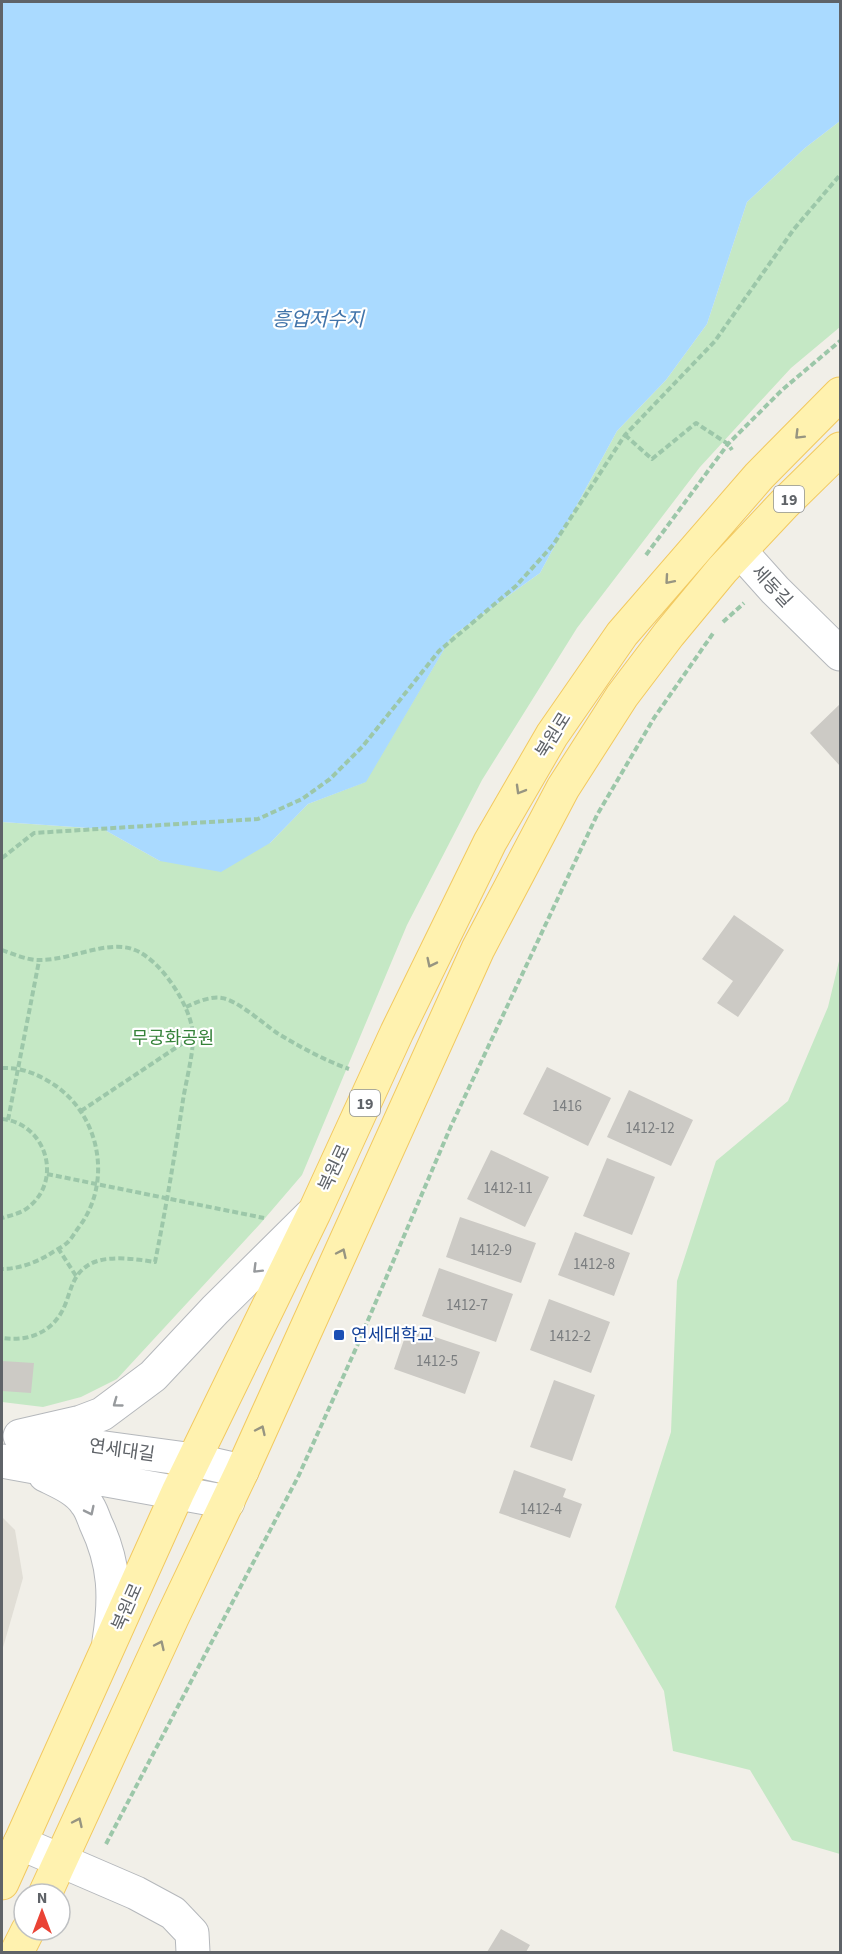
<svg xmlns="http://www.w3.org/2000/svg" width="842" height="1954" font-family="'Source Sans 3','Noto Sans KR',sans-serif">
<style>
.education{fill:#e1ded6}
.green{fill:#c5e8c5}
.water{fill:#aadaff}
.building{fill:#cccac5}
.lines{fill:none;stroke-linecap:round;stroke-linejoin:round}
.minor-casing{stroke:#b5b8bc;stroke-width:35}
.major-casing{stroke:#f2c960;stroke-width:35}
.path{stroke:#9cc7a9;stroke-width:4;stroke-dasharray:6 3;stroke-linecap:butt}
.minor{stroke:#fff;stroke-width:33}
.major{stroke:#fff2af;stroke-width:33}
.path-bridge{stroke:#9cc7a9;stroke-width:4;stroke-dasharray:6 3;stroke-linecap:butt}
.oneway{stroke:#979581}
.oneway2{stroke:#979a9d}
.transit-dot{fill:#1a4fb4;stroke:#fff;stroke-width:2}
.labels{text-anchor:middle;stroke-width:4.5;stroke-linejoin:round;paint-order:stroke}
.number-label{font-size:15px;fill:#7a7d7f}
.shield{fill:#fff;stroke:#8f9295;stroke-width:1.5}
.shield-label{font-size:16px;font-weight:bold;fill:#5f6368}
.street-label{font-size:18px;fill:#5f6368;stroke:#fff}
.park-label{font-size:18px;fill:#348238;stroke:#fff}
.transit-label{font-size:18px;fill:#164399;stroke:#fff;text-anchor:start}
.water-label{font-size:20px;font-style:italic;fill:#4174aa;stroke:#fff}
</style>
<rect width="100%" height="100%" fill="#f1efe8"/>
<!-- education -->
<path class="education" d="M2,1517L15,1530L23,1578L2,1651Z"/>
<!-- green -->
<path class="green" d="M840,121V327L791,368L700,467L577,628L482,780L407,925L302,1175L260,1224L117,1379L81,1397L43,1407L2,1402V822L103,829L160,861L270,843L308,804L365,782L452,636L540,573L617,431L666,380L707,324L747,202L805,148Z
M840,957V1854L792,1840L750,1770L673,1751L664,1691L615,1607L671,1432L677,1281L716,1161L788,1101L828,1007Z"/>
<!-- water -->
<path class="water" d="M2,2H840V121L805,148L747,202L707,324L666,380L617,431L540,573L452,636L366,782L308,804L270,843L221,872L160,861L103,829L2,822Z"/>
<!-- building -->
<path class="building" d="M840,704V766L810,733Z
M734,915L784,950L738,1017L717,1003L733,981L702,959Z
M547,1067L611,1098L588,1146L523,1114Z
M629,1090L693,1120L671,1166L607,1137Z
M491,1150L549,1177L525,1227L467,1199Z
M607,1158L655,1177L632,1235L583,1216Z
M460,1217L536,1243L521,1283L446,1257Z
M575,1232L630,1253L614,1296L558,1275Z
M439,1268L513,1294L496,1342L422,1316Z
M549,1299L610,1322L591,1373L530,1350Z
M408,1328L480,1352L465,1394L394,1369Z
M2,1361L34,1363L31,1393L2,1391Z
M554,1380L595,1395L572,1461L530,1447Z
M514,1470L566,1489L563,1497L582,1504L570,1538L499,1513Z
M501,1929L530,1945L526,1952H487Z"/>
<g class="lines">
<!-- minor casing -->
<g class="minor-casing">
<path id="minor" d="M741,552L775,590L840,654
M20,1436L81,1422L102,1414L153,1376L215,1310L310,1216
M39,1439L194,1460L242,1471
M2,1461L228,1502
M45,1475C59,1482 77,1489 86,1503C91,1509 93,1517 96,1524C115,1564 116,1598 109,1641
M20,1843L136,1893L173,1913L192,1933L193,1952"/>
</g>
<!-- major casing -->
<g class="major-casing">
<path id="major" d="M2,1883L178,1492L314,1213L397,1032L490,842L552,735L622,634L759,476L840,394
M45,1894L172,1618L242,1471L478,949L563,788L622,696L669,634L722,570L784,504L840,449
M17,1952L28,1930"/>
</g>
<!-- path -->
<path class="path" d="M646,555L728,444L782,390L840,341
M723,622L744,603
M2,858L34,833L258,819L302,799L330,779L363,746L439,651L516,586L553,545L625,435L715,341L794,229L840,175
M2,950C13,954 29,961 41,960C71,960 108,939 135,950C161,960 193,1008 193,1037C193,1056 186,1081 183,1100C175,1154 166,1208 155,1262C136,1259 103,1254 87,1266C73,1275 71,1290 65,1305C54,1332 29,1342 2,1338
M186,1007C197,1002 210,996 222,998C237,1000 264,1024 277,1033C300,1047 324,1060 349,1069
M2,1068C22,1067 40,1075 56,1086C101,1118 112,1183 79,1227C75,1232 72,1238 68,1242C64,1246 58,1249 53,1252C38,1262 19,1269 2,1269
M81,1111L192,1037
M2,1119C44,1123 63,1176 31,1205C23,1213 12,1215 2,1218
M8,1120L39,961
M47,1174L264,1218
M58,1248L76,1276
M106,1844L299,1475L357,1346L451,1126L597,815L654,718L714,632"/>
<!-- minor -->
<use href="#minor" class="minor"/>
<!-- major -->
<use href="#major" class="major"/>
<!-- path-bridge -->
<path class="path-bridge" d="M625,435L652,459L696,423L728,444L732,450"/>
</g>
<!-- one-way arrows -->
<defs><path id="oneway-chevron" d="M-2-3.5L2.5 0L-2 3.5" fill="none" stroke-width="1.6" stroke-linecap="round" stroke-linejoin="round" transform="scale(1.5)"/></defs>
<g class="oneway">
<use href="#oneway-chevron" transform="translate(799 435) rotate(135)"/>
<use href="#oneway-chevron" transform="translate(669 580) rotate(131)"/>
<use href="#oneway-chevron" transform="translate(520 790) rotate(120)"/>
<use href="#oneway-chevron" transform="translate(431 963) rotate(116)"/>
<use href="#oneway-chevron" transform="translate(342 1253) rotate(-65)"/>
<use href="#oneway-chevron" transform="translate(261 1430) rotate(-65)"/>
<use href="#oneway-chevron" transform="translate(160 1645) rotate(-65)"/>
<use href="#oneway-chevron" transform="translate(78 1822) rotate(-65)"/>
</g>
<g class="oneway2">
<use href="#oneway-chevron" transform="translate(257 1269) rotate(135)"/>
<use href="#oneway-chevron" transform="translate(117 1403) rotate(144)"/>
<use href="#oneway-chevron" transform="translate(90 1511) rotate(64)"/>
</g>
<!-- markers -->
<rect class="transit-dot" x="333" y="1329" width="12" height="12" rx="3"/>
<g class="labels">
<!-- number labels -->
<g class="number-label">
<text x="567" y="1111">1416</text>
<text x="650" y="1133">1412-12</text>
<text x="508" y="1193">1412-11</text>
<text x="491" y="1255">1412-9</text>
<text x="594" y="1269">1412-8</text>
<text x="467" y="1310">1412-7</text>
<text x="570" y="1341">1412-2</text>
<text x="437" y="1366">1412-5</text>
<text x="541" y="1514">1412-4</text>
</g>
<!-- shield labels -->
<g class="shield">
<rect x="774" y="486" width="30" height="26" rx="4.5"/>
<rect x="350" y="1090" width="30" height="26" rx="4.5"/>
</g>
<g class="shield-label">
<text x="789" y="505">19</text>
<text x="365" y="1109">19</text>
</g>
<!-- street labels -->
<g class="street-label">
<text transform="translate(772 586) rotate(47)" y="6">세동길</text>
<text transform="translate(553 735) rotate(-58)" y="6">북원로</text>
<text transform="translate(334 1168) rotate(-65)" y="6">북원로</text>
<text transform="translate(122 1450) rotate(8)" y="6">연세대길</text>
<text transform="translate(127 1607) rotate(-66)" y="6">북원로</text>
</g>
<!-- park labels -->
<g class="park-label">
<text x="173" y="1044">무궁화공원</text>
</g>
<!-- transit labels -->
<g class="transit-label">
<text x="351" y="1341">연세대학교</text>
</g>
<!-- water labels -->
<g class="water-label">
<text x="318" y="326">흥업저수지</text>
</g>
</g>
<!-- border -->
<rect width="842" height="1954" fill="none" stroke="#5f6368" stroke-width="6"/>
<!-- north arrow -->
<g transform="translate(42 1912)"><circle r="28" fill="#ffffff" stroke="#bfc1c3" stroke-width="1.5"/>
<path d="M0-4.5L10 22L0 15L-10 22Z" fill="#ea4335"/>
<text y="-9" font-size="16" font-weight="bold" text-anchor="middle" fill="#5f6368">N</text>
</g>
</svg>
